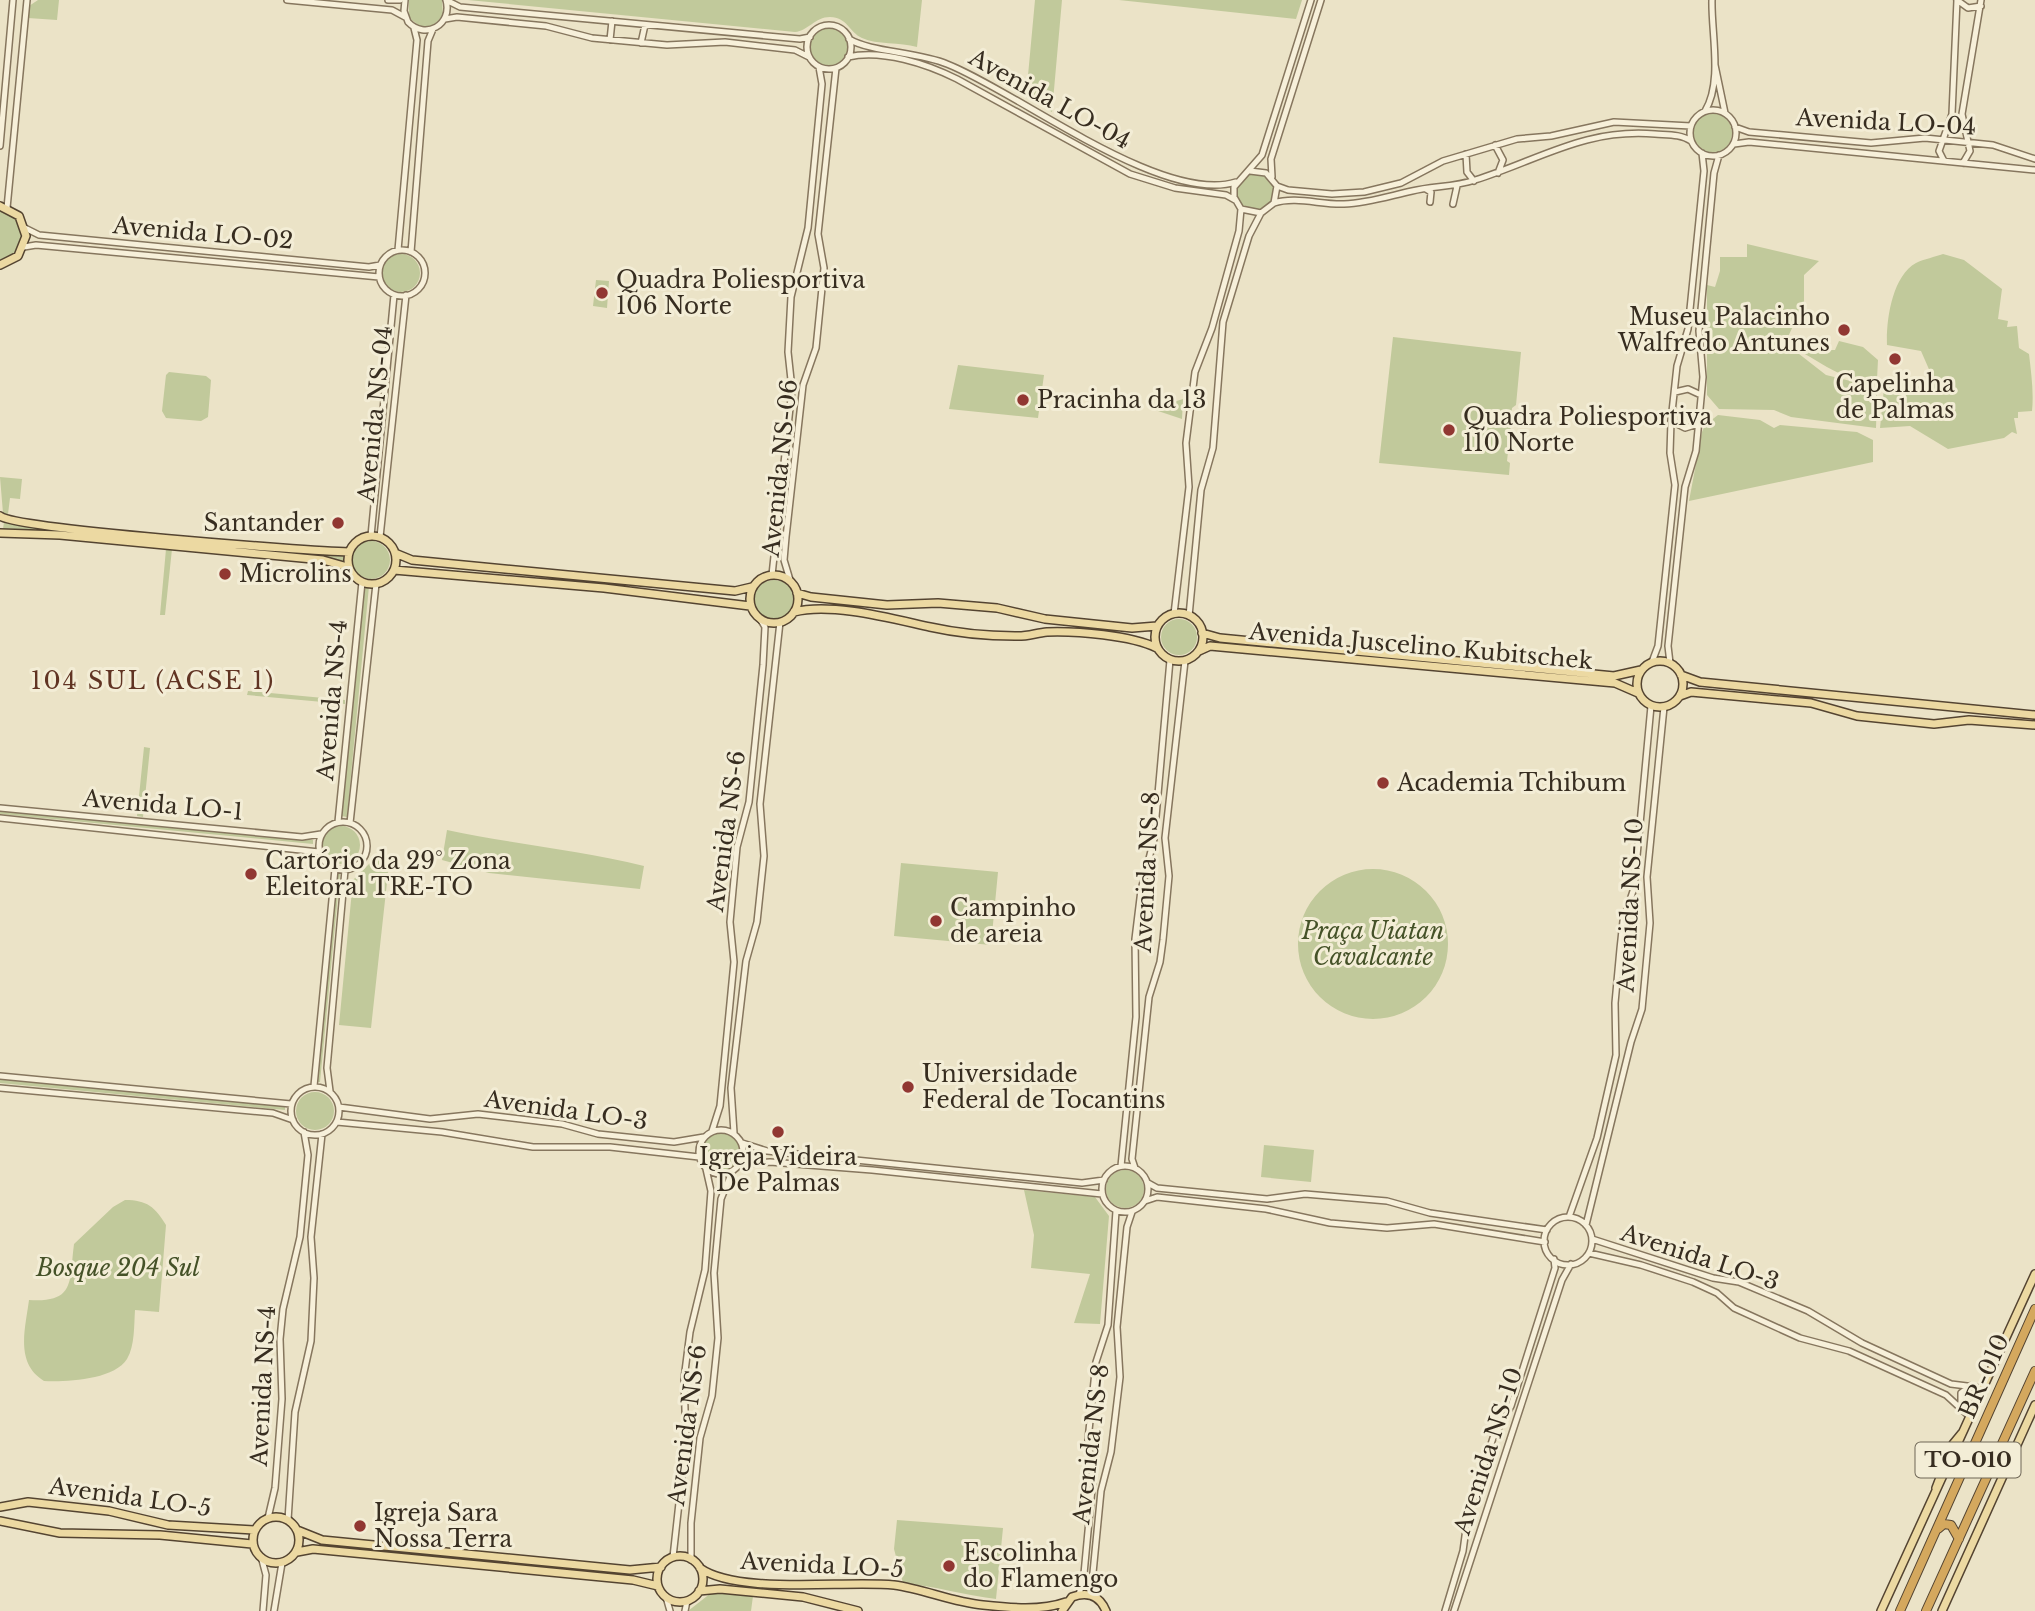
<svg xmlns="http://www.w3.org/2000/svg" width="2035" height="1611" font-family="'Libre Baskerville',serif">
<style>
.green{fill:#c1c99b}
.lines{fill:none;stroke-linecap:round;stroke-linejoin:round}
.minor-casing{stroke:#86765e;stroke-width:8}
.major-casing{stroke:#544431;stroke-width:10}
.highway-casing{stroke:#544431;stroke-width:10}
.minor{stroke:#f7f0da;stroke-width:5}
.major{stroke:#ecd9a2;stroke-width:7}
.highway{stroke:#d4a85e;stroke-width:8}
.poi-dot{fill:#913732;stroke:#f3edd6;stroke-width:2.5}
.labels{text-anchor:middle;stroke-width:6;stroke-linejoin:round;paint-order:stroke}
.shield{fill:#f3edd6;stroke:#6f6757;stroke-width:2}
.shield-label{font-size:21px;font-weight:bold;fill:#372d20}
.street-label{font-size:23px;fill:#372d20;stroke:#f3edd6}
.poi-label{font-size:23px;fill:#372d20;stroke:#f3edd6;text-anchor:start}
.park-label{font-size:23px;font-style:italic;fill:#455228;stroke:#f3edd6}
.neighbourhood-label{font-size:24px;letter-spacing:2px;fill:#613423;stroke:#f3edd6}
</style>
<rect width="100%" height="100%" fill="#ebe3c7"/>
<!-- green -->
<path class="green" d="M38,0H59L57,20L28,18L29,6Z
M409,0H442L443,16L431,27L420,26L409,18Z
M468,0H922L917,47C900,42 877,45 862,38C849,32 847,17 830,17C815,17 808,31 795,32Z
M1035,0H1062L1052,112L1026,97Z
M1119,0H1302L1296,19Z
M810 47a19 19 0 1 1 38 0a19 19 0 1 1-38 0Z
M1692 133a20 20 0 1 1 40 0a20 20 0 1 1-40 0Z
M1237 192a19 19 0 1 1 38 0a19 19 0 1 1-38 0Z
M0,210L16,219L23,237L16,254L0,262Z
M1747,244L1819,261L1804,275V303L1785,343L1826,375L1867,385L1877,393L1876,428L1791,417L1774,410L1719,409L1707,395V285L1715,287L1720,271V257H1747Z
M1943,254L1964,260L2002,289L1998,319L2008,321L2007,327L2017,326L2019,348L2029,354C2031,372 2034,392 2032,411L2018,412V418H2014L2017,434L2012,432L2004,438L1948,449L1910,426L1880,428L1885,378L1932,389L1935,383L1921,351L1887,345C1886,321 1892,276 1916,263C1924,259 1935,257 1943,254Z
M382 273a19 19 0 1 1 38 0a19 19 0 1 1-38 0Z
M596,280L609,281L607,308L593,306Z
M1393,337L1521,352L1516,405L1512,408L1510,428L1513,431V441L1509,443L1507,461L1510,463L1509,475L1379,463Z
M1839,341L1863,347L1878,360L1877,379C1847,384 1822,363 1798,350H1835Z
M958,365L1044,375L1038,418L949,409Z
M169,372L206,376L211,380L208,417L201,421L166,418L162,411L166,375Z
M1183,399L1182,419L1155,410V408Z
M1718,415L1760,420L1774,428L1780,425L1857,432L1873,440V462L1689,501L1702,432L1705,425Z
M0,477L22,479L20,499L10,498L8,514L3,513Z
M4,522L344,555V563L3,529Z
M352 560a19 19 0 1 1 38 0a19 19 0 1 1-38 0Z
M166,549H172L165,615H160Z
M754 600a20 20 0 1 1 40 0a20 20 0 1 1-40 0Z
M363,585L369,586L347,817L341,816Z
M1161 637a18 18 0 1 1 36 0a18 18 0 1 1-36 0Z
M248,691L345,700V704L247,695Z
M144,747L150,748L143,817L137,816Z
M0,810L313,840V844L0,814Z
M322 845a19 19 0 1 1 38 0a19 19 0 1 1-38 0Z
M447,830C513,844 579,850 644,866L640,889L489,873L442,860Z
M374,859L386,863L388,873L371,1028L339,1025L353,880Z
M901,863L998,872L991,945L894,936Z
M1298 944a75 75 0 1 1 150 0a75 75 0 1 1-150 0Z
M337,873L340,874L320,1082H317Z
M0,1079L285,1106V1110L0,1083Z
M296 1111a19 19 0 1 1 38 0a19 19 0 1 1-38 0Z
M702 1152a19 19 0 1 1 38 0a19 19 0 1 1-38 0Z
M1264,1145L1314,1150L1311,1182L1261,1177Z
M1106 1189a19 19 0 1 1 38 0a19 19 0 1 1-38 0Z
M1024,1190L1095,1197L1109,1216L1100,1324L1074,1323L1090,1274L1031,1268L1034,1235Z
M125,1200C147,1200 155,1207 166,1225L159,1312L135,1310C134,1324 135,1346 127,1359C114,1380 66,1382 44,1381C15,1363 25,1330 29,1300C76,1303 69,1281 74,1244L113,1207Z
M897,1520L1003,1528L996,1599C964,1595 934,1586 903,1583L894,1549Z
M711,1593L753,1596L751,1611H688Z"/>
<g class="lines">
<!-- minor casing -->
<g class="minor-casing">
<path id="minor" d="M287,0L392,10L405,17
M388,0H400
M405,0L404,11L408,22C425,40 453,25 446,0
M446,0L460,7L800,39L810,37
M1957,0L1968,8L1981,6
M445,19L457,17L546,26L592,38L667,45L725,42L795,50L809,57
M807 47a22 22 0 1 1 44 0a22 22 0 1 1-44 0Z
M849,39C870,52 919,52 947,64C1018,92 1162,205 1236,182
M610,40L612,21
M641,43L645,25
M848,57C882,49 927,64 957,79L1130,174L1175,188L1226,195L1235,200
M1715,65L1725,113
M1690 133a23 23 0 1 1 46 0a23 23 0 1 1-46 0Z
M1705,111C1723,82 1711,32 1712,0
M1735,127L1749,132L1871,143L1925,138L1993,145L2035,159
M1734,144L1749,142L2035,170
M1495,145L1503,160L1498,173
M0,146L13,0
M1466,154L1467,172L1474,181
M1944,161L1939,151L1952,114L1957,0
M1963,163L1970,151L1962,114L1981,0
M1250,171L1266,173L1277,186L1274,203L1261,213L1241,209L1234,197V187L1262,155L1311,0
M1272,177L1271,159L1321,0
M1277,186L1288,190L1332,194L1364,192L1401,183L1443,161L1517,139L1551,136L1614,122L1691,126
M1426,189L1431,192L1430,202
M1274,203C1296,196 1321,205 1344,204C1368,203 1389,196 1412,191C1433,186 1454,187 1475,180C1539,160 1585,128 1655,134C1667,135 1681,134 1691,141
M1453,204L1457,186
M7,208L27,0
M25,228L39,235L369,267L380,265
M24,247L36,245L379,277
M398,250L417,40L414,28
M379 273a23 23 0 1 1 46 0a23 23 0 1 1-46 0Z
M411,252L428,41L433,29
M1675,392L1688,389L1701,395
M1671,421L1685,428L1698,424
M371,536L394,295
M380,537L406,295
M772,575L792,389L788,352L791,297L808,228L822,84L819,67
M790,580L784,560L786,537L803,385L816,348L824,268L818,234L836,68
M1174,614L1189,487L1186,443L1195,372L1212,328L1239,231L1241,209
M1189,616L1201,490L1213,448L1223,322L1249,236L1261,213
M1652,662L1658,646L1675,485L1670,453L1671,421L1677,366L1688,329L1704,171L1702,153
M1670,663L1668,646L1685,487L1696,451L1703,377L1699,331L1714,173L1719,155
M0,808L302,837L321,834
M0,818L319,852
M319 846a24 24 0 1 1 48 0a24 24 0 1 1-48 0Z
M338,822L362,582
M350,823L376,584
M0,1076L291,1104
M314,1086L335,869
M291 1111a24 24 0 1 1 48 0a24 24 0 1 1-48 0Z
M0,1088L273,1113L293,1120
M330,1091L327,1068L345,870
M339,1107L430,1119L478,1114L562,1124L598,1134L674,1142L704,1137
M337,1122L442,1132L533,1147H610L699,1157
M699 1152a22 22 0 1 1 44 0a22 22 0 1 1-44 0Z
M712,1131L720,1106L734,962L730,922L737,847L749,802L763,665L765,627L760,619
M734,1133L731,1088L746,961L757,922L764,856L760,804L780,622
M742,1143L767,1151L1082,1183L1104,1180
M740,1164L770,1162L872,1170L1102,1194
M1102 1189a23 23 0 1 1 46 0a23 23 0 1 1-46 0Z
M1121,1166L1136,1017L1135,939L1141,890L1154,839L1170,660
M1135,1168L1132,1159L1149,997L1160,962L1163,940L1169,876L1165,838L1185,661
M1148,1183L1157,1188L1267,1199L1305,1194L1387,1201L1430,1213L1547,1230
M1145,1201L1157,1197L1266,1209L1330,1223L1387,1228L1434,1224L1545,1242
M1569,1217L1597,1138L1616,1055L1615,1003L1620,949L1623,921L1634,888L1651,706
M1544 1241a24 24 0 1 1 48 0a24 24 0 1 1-48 0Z
M1586,1225L1631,1042L1642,1009L1650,923L1647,877L1664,707
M1592,1239L1713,1278L1739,1282L1808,1311L1862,1343L1951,1384L1983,1388
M1589,1253L1641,1265L1693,1282L1717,1293L1734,1308L1800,1338L1849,1351L1946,1395L1970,1417
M1961,1406V1393L1970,1386
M268,1518L275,1488L282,1399L280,1339L283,1309L300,1237L308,1155L304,1132
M288,1520L295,1412L311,1341L314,1278L311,1237L322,1134
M673,1557L686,1440L684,1379L690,1332L705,1270L711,1191L706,1169
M262,1560L266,1575L263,1611
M691,1560V1523L700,1438L712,1396L718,1338L714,1273L721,1199L732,1172
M1079,1595L1084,1574L1093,1478L1088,1440L1096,1362L1108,1325L1116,1211
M666,1597L670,1611
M1096,1597L1093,1573L1101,1491L1111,1452L1120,1377L1117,1327L1127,1227L1132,1212
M274,1611L282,1563
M685,1611L687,1601
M1445,1611L1463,1551L1468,1514L1493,1438L1511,1406L1555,1268L1554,1259
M1454,1611L1562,1280L1571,1264"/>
</g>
<!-- major casing -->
<g class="major-casing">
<path id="major" d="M0,206L19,216L26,236L18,256L0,265
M0,516C17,529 308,551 349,552
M0,533L60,535L323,560L344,566L351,573
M348 560a24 24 0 1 1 48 0a24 24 0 1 1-48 0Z
M395,553L412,560L735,591L752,587
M394,570L604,588L750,606
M750 599a24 24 0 1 1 48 0a24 24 0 1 1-48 0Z
M797,593L811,597L887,605L938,603L997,608L1045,619L1132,628L1157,626
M794,612C831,602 893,619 930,627C957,633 988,636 1015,636C1026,637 1036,633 1047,632C1076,631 1131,635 1157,648
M1155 637a24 24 0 1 1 48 0a24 24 0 1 1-48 0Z
M1202,633L1220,638L1614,676L1641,670
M1199,651L1210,646L1615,683L1638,693
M1637 684a23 23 0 1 1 46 0a23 23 0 1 1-46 0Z
M1681,675L1700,682L2035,715
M1680,696L1691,692L1811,703L1857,716L1934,724L1969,720L2035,725
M1936,1488L1953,1444L1962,1433
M0,1507L28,1502L109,1511L168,1525L254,1530
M253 1540a23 23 0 1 1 46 0a23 23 0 1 1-46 0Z
M0,1521L60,1533L160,1535L252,1544
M297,1530L322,1540L630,1570L661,1567
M297,1552L313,1549L633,1580L658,1586
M657 1579a23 23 0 1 1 46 0a23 23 0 1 1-46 0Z
M700,1568C738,1595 845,1580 894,1585C924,1589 952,1602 983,1605C1011,1608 1041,1611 1066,1602
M699,1591L720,1589L803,1597L858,1611
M1062,1611L1072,1597C1088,1591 1100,1596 1106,1611
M1881,1611L2035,1274
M1942,1611L2035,1405"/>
</g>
<!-- highway casing -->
<g class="highway-casing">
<path id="highway" d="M1938,1529L1944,1524L1951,1525L1959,1539
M1900,1611L2035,1309
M1926,1611L2035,1371"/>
</g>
<!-- minor -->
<use href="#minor" class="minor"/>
<!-- major -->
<use href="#major" class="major"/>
<!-- highway -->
<use href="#highway" class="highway"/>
</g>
<!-- markers -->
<g class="poi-dot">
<circle cx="602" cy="293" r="7"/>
<circle cx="1844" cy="330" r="7"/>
<circle cx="1895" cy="359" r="7"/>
<circle cx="1023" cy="400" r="7"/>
<circle cx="1449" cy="430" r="7"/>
<circle cx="338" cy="523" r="7"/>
<circle cx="225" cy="574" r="7"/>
<circle cx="1383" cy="783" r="7"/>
<circle cx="251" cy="874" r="7"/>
<circle cx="936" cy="921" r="7"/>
<circle cx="908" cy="1087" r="7"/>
<circle cx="778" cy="1132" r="7"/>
<circle cx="360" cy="1526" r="7"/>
<circle cx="949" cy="1566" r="7"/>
</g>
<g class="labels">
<!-- shield labels -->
<rect class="shield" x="1915.5" y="1442.5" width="105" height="35" rx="5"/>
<g class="shield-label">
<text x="1968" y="1467">TO-010</text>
</g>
<!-- street labels -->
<g class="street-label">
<text transform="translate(1050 99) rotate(29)" y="8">Avenida LO-04</text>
<text transform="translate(1886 122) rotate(3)" y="8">Avenida LO-04</text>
<text transform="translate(203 233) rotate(5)" y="8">Avenida LO-02</text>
<text transform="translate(375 414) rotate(-84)" y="8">Avenida NS-04</text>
<text transform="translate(780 468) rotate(-84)" y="8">Avenida NS-06</text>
<text transform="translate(1421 646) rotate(5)" y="8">Avenida Juscelino Kubitschek</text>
<text transform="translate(332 700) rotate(-85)" y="8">Avenida NS-4</text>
<text transform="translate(163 805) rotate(5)" y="8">Avenida LO-1</text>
<text transform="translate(726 831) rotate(-82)" y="8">Avenida NS-6</text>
<text transform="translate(1147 872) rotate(-87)" y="8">Avenida NS-8</text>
<text transform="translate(1630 905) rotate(-87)" y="8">Avenida NS-10</text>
<text transform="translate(566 1110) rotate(8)" y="8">Avenida LO-3</text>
<text transform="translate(1700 1257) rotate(18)" y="8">Avenida LO-3</text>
<text transform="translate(1984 1376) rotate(-66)" y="8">BR-010</text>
<text transform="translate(263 1386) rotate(-87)" y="8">Avenida NS-4</text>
<text transform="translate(687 1425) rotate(-82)" y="8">Avenida NS-6</text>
<text transform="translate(1091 1444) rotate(-83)" y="8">Avenida NS-8</text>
<text transform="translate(1488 1451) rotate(-72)" y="8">Avenida NS-10</text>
<text transform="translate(130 1497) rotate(8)" y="8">Avenida LO-5</text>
<text transform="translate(822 1565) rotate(3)" y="8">Avenida LO-5</text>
</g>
<!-- poi labels -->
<g class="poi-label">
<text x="616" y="288">Quadra Poliesportiva<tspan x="616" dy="26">106 Norte</tspan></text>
<text x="1830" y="325" text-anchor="end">Museu Palacinho<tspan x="1830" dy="26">Walfredo Antunes</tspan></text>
<text x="1895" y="392" text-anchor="middle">Capelinha<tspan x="1895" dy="26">de Palmas</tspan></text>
<text x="1037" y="408">Pracinha da 13</text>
<text x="1463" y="425">Quadra Poliesportiva<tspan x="1463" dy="26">110 Norte</tspan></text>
<text x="324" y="531" text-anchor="end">Santander</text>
<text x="239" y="582">Microlins</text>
<text x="1397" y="791">Academia Tchibum</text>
<text x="265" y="869">Cartório da 29° Zona<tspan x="265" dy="26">Eleitoral TRE-TO</tspan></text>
<text x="950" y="916">Campinho<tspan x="950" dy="26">de areia</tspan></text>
<text x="922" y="1082">Universidade<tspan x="922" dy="26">Federal de Tocantins</tspan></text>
<text x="778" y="1165" text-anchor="middle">Igreja Videira<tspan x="778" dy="26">De Palmas</tspan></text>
<text x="374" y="1521">Igreja Sara<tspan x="374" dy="26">Nossa Terra</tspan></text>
<text x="963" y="1561">Escolinha<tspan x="963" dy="26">do Flamengo</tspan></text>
</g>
<!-- park labels -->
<g class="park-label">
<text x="1373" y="939">Praça Uiatan<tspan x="1373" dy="26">Cavalcante</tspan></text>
<text x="118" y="1276">Bosque 204 Sul</text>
</g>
<!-- neighbourhood labels -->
<g class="neighbourhood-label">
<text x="153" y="689">104 SUL (ACSE 1)</text>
</g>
</g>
</svg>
